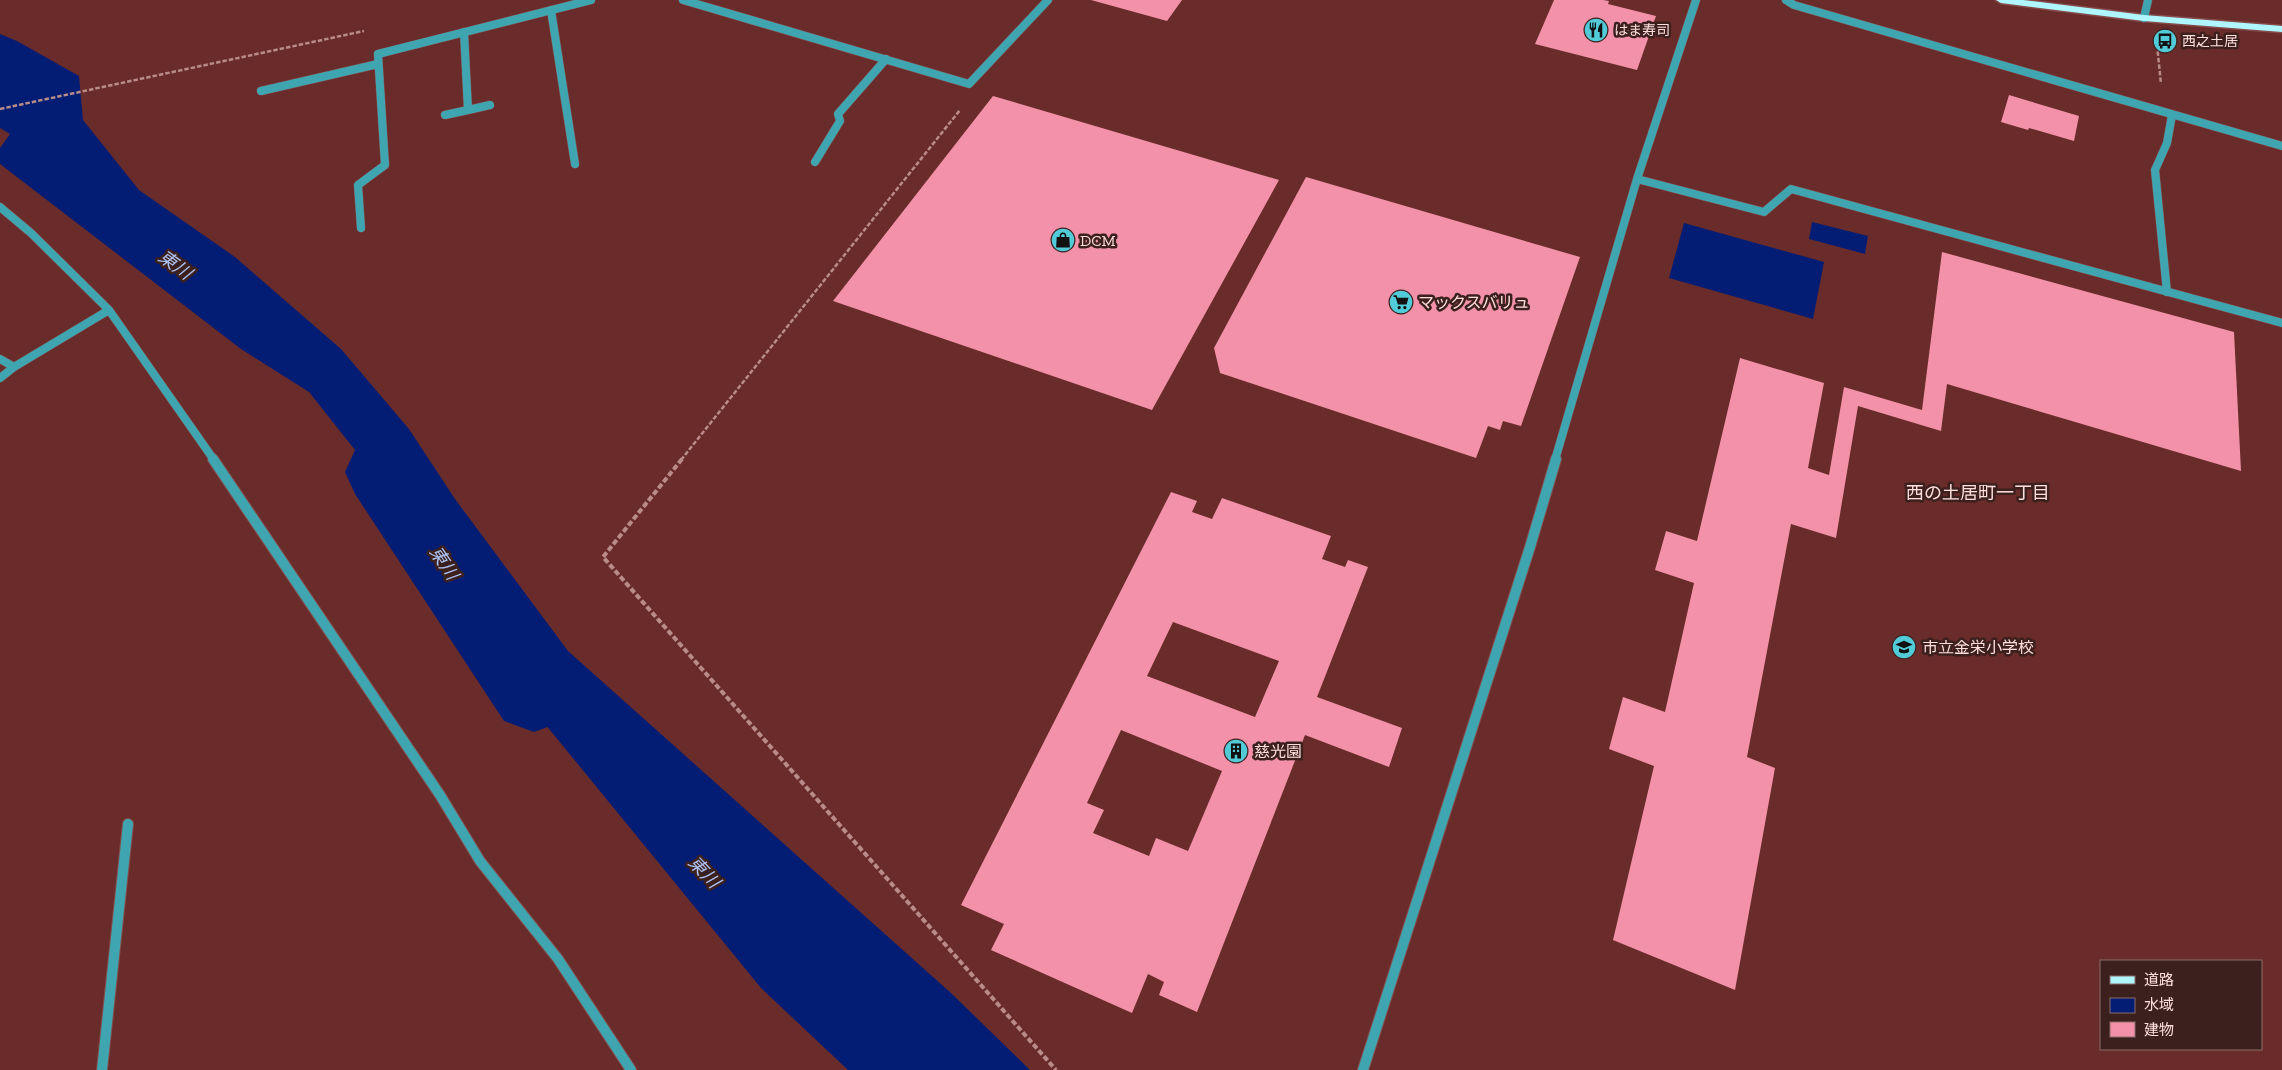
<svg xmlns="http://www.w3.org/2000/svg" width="2282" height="1070" font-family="'Zilla Slab','Noto Sans JP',serif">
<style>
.water{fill:#041d74}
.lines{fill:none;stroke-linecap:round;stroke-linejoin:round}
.river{fill:#041d74;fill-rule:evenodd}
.building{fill:#f291a8;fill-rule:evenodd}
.minor-far1-casing{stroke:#854c4a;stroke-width:9}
.minor-casing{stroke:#854c4a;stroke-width:12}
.major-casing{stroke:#854c4a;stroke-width:3}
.path-far1{stroke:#b98b89;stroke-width:2.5;stroke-dasharray:4.5 2;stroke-linecap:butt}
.path{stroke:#b98b89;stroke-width:4;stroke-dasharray:5.5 2.5;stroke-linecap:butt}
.minor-far1{stroke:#3fa6b1;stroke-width:8}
.minor{stroke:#3fa6b1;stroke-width:10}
.major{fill:#aff6fe;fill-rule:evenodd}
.labels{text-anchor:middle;stroke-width:5;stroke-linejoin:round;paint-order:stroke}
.far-poi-label{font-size:14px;fill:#fededb;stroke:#3c201e;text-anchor:start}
.poi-label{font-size:16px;fill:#fededb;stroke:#3c201e;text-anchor:start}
.water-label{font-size:18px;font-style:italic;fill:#acc3f3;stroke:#3c201e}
.neighbourhood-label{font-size:18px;fill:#fededb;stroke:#3c201e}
</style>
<rect width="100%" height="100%" fill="#6a2c2a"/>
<!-- water -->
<path class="water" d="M0,34L17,41L79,76L83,120L139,190L235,257L341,349L409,429L455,499L568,651L951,993L1030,1070H848L761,988L509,680L466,590L309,392L241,349L0,164V148L10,134L0,128Z
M1812,222L1868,236L1865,254L1809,239Z
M1684,223L1824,262L1813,319L1669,278Z"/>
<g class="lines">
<!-- river -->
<path class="river" d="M382,442L409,450L564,667L576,694L564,721L534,732L504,721L355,494L345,472L355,450Z"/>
</g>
<!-- building -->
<path class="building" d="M1091,0H1182L1167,21Z
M1554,0H1603L1609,1L1608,4L1656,16L1637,70L1535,44Z
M2009,95L2079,116L2074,141L2029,128L2028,130L2001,122Z
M993,96L1279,180L1152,410L833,301Z
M1306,177L1580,257L1521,426L1503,421L1500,430L1488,426L1476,458L1220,373L1214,348Z
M1942,252L2234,332L2241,471L1947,384L1941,431L1858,406L1836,538L1791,524L1747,757L1775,768L1735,990L1613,940L1654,766L1609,749L1623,697L1665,712L1694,583L1655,570L1666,531L1697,541L1740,358L1824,383L1808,468L1829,475L1844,387L1922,410Z
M1171,492L1197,501L1192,512L1212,519L1222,498L1331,536L1322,559L1345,567L1348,560L1368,567L1317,697L1402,728L1389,767L1305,735L1197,1012L1159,995L1164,982L1148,974L1132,1013L991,950L1004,924L961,905ZM1173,622L1279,661L1255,717L1147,676ZM1121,730L1222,771L1188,851L1156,838L1149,856L1093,833L1104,810L1087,803Z"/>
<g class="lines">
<!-- minor-far1 casing -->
<g class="minor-far1-casing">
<path id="minor-far1" d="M683,0L969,84L1048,0
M1786,0L1794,5L2282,146
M551,10L575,164
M2144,18L2148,0
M464,32L468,110L490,105
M261,91L378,64
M445,115L468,110
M815,162L840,121L838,114L886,59
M1637,179L1764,212L1791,189L2282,323
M0,207L31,233L109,310L14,367L0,378
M361,228L358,185L385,165L378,54L591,0
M2167,292L2155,170L2167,143L2172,115
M109,310L214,460
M0,359L14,367
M1555,460L1637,179L1696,0"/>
</g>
<!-- minor casing -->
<g class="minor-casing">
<path id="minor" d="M213,459L440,795L480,861L558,959L631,1070
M102,1070L128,824
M1363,1070L1530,547L1556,459"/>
</g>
<!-- major casing -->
<g class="major-casing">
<path id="major" d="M1996,0H2023L2144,15L2282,26V32L2144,21L2001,3Z"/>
</g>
<!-- path-far1 -->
<path class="path-far1" d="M2157,45L2161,84
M0,109L364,31
M681,460L960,110"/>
<!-- path -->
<path class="path" d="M682,459L603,557L1056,1070"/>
<!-- minor-far1 -->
<use href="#minor-far1" class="minor-far1"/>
<!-- minor -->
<use href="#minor" class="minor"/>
<!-- major -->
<use href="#major" class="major"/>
</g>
<!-- icons -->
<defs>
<g id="restaurant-disc" transform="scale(1.25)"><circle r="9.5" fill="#52cbd8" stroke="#3c201e"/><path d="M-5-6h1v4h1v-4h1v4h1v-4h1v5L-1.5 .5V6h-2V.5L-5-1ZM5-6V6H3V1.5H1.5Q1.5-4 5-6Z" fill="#111"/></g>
<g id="bus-disc" transform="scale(1.25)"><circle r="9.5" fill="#52cbd8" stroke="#3c201e"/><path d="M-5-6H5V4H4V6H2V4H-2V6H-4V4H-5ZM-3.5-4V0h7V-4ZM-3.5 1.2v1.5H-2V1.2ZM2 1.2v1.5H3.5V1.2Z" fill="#111"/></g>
<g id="shop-disc" transform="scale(1.25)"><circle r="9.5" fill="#52cbd8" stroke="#3c201e"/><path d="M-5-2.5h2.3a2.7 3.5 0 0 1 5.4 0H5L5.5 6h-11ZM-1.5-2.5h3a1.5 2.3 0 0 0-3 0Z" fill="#111"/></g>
<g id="supermarket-disc" transform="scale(1.25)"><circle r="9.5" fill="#52cbd8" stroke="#3c201e"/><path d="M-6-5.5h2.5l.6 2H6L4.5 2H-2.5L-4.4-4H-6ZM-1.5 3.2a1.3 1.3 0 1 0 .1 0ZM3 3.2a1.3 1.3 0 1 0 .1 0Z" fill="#111"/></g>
<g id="school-disc" transform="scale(1.25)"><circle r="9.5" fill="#52cbd8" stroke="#3c201e"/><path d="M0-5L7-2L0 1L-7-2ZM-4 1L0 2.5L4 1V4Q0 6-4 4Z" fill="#111"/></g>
<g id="building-disc" transform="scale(1.25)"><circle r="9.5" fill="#52cbd8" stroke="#3c201e"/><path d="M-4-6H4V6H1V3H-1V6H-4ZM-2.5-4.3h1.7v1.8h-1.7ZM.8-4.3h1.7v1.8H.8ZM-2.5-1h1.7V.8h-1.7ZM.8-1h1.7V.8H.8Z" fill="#111"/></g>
</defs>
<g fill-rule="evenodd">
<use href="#restaurant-disc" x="1596" y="30"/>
<use href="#bus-disc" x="2165" y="41"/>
<use href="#shop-disc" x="1063" y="240"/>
<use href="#supermarket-disc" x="1401" y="302"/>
<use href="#school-disc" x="1904" y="647"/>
<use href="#building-disc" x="1236" y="751"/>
</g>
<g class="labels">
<!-- far-poi labels -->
<g class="far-poi-label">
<text x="1614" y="35">はま寿司</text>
<text x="2182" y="46">西之土居</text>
</g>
<!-- poi labels -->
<g class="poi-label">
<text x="1080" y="246">DCM</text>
<text x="1418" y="308">マックスバリュ</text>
<text x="1922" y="653">市立金栄小学校</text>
<text x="1254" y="757">慈光園</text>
</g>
<!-- water labels -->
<g class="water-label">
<text transform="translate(175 265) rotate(36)" y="6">東川</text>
<text transform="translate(444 563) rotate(56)" y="6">東川</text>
<text transform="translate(704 872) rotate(46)" y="6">東川</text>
</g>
<!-- neighbourhood labels -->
<g class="neighbourhood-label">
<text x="1978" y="499">西の土居町一丁目</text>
</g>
</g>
<!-- legend -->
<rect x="2100" y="960" width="162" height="90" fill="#3c201e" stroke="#8a6c6a"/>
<rect x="2110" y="976" width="25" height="8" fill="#aff6fe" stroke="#8a6c6a"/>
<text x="2144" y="985" font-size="15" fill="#fededb">道路</text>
<rect x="2110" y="998" width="25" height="15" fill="#041d74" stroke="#8a6c6a"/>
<text x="2144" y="1010" font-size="15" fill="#fededb">水域</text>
<rect x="2110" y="1022" width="25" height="15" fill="#f291a8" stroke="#8a6c6a"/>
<text x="2144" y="1035" font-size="15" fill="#fededb">建物</text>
</svg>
